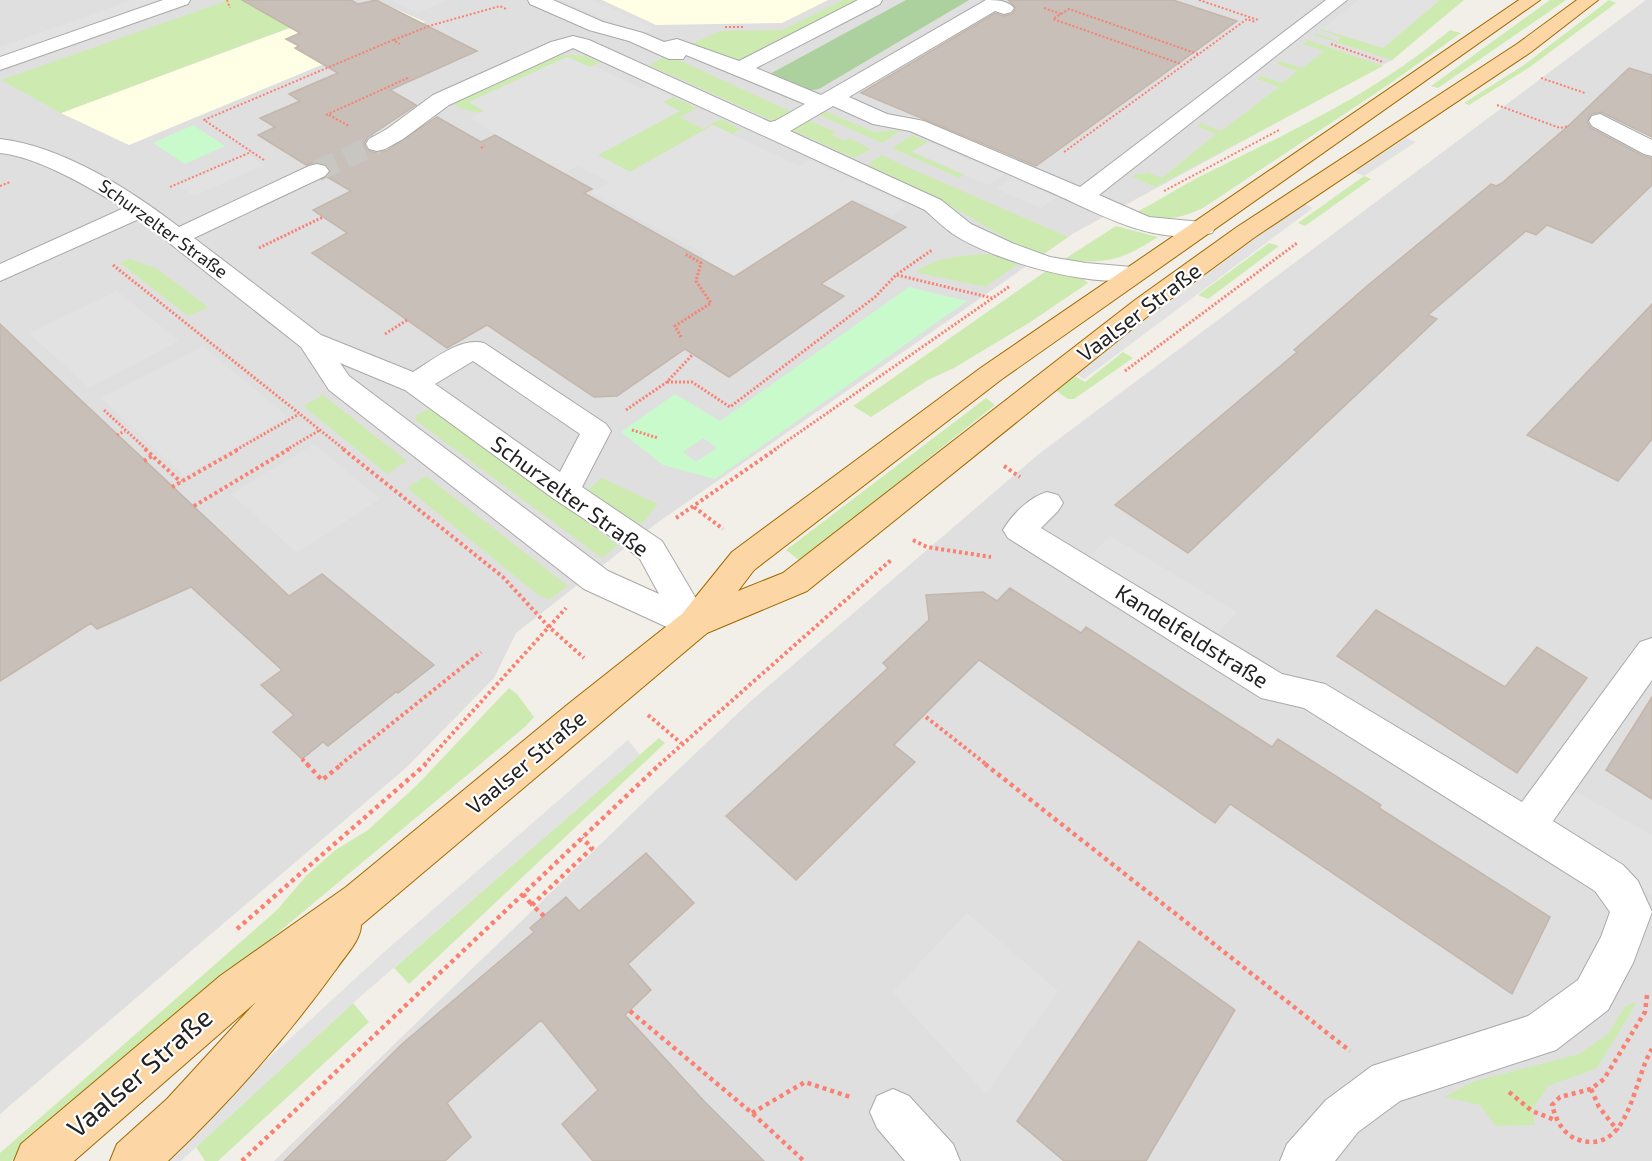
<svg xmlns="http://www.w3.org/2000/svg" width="1652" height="1161" font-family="'Exo 2',sans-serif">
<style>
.residential{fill:#e0dfdf}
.education{fill:#ffffe5}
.grass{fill:#cdebb0}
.forest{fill:#add19e}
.park{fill:#c8facc;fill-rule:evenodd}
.parking{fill:#e2e2e2}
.building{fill:#c7bfb8;stroke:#c4b6ab;stroke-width:1.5}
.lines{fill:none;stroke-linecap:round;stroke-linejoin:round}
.minor-tunnel{stroke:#c8c6c1;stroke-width:21;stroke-dasharray:21 10;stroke-linecap:butt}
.minor-casing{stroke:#a9a9a9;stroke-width:2}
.major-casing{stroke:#a06b00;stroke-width:2}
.path-far3{stroke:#fa8072;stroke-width:2;stroke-dasharray:2 2;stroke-linecap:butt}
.path-far2{stroke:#fa8072;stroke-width:3;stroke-dasharray:2 2;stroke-linecap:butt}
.path-far1{stroke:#fa8072;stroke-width:4;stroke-dasharray:3 3;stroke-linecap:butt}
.path{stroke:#fa8072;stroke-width:4.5;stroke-dasharray:4 4;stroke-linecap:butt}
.minor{fill:#fff;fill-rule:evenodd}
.major{fill:#fcd6a4;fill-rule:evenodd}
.labels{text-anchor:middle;stroke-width:4.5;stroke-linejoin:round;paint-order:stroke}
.far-street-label{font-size:18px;fill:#222;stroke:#fff}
.street-label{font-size:22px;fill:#222;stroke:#fff}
.near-street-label{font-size:27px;fill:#222;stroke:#fff}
</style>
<rect width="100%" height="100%" fill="#f2efe9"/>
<!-- residential -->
<path class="residential" d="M0,0H1463L1392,60L1074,233L657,523L516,633L494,678L407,767L0,1114Z
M1646,0H1652V1161H274L645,801L752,700L1040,453Z"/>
<!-- education -->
<path class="education" d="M351,0L359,4L376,0L425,22L129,145L61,113L290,28Z
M602,0H828L782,23L656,25Z"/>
<!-- grass -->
<path class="grass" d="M229,0H242L291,27L61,113L1,80Z
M843,0H866L741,64L691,44L720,31L782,30Z
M1437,0H1464L1392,60L1314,35L1316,33L1337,41L1341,37L1320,30L1322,29L1382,48Z
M1550,0H1566L1438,88L1431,86Z
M1609,0L1616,3L1530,67L1469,105L1464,103L1524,65Z
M1450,30L1461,33L1388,85L1203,208C1175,221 1163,220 1133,214C1155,203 1176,189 1197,178C1285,134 1375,94 1450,30Z
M1308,40L1383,66L1155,187L1132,177L1137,173L1142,175L1146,172L1162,178L1216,134L1197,126L1200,123L1221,131L1279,87L1257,79L1261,76L1282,83L1297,71L1276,64L1280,61L1302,68L1324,51L1303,44Z
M572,55L586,56L600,63L590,67L567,57L469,102L485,111C474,114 462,109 453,104L555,56Z
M668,55L794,113L775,122L649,65Z
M673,97L697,108L680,117L703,129L721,119L741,129L732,134L713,125L630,172L598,155L679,111L663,102Z
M822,110L874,132L901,130L882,143L817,114Z
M808,120L836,132L832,135L845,141L849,138L871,149L854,158L792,130Z
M912,135L928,142L912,152L964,175L959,178L892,148Z
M882,155L905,166L1068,237L1042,255L1010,241L939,199L870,166L869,163Z
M1364,176L1371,179L1305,226L1298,223Z
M1116,226L1158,237C1120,261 1107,264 1063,260Z
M1269,243L1279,246L1208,299L1198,295Z
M991,254L1020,263L985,287L915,272C939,256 963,255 991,254Z
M129,259L156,268L208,307L188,316L120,263Z
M1046,271L1083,279L1088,283L1029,323L954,368L928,380L871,417L853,406Z
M1123,352L1133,358L1074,399H1068L1055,390L1073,375L1085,382Z
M323,395L407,461L387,474L303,406Z
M986,398L995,405L800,561L786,550Z
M431,408L618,545L602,558L415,420L416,415Z
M426,476L568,586L549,600L538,595L407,488Z
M602,478L658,504L642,524L621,516L585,492Z
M509,688L517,694L534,717L526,726L147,1042L11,1161H0V1153L277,910L306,876L334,851L368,830L417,785Z
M659,738L665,743L409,984L394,968Z
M1637,1002L1597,1068L1548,1086L1532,1110L1535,1125L1496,1126L1480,1105L1444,1097L1472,1082L1579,1054L1608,1034L1625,1006Z
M353,1003L369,1022L218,1161H205L196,1147Z"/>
<!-- forest -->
<path class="forest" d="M906,0H969L819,89L807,91L768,75Z"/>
<!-- park -->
<path class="park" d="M193,125L225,146L185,164L153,143Z
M909,287L967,301L715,479L663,465L621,432L675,394L720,421ZM703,438L717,448L696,462L683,452Z"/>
<!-- parking -->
<path class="parking" d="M132,0H181L0,64V47Z
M391,0H448L417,13Z
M566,0H592L655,28L640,35L563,1Z
M1359,0H1440L1383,48L1322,29Z
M567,57L590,67L594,66L642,89L648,85L673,97L663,102L680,111L598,155L630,172L713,125L799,166L809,160L907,205L892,216L861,201H852L766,256L764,266L717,297L688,278L703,257L701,252L591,193L610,182L578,166L556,178L530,156L470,118L484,111L469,102Z
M1406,138L1416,142L1364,176L1354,172Z
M928,142L1004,175L988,185L912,151Z
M249,155L264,165L194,196L179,186Z
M1012,178L1056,197L1041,208L996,189Z
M1303,203L1313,208L1084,379L1074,373Z
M117,291L179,341L89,388L29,333Z
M203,346L288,417L184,476L101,398Z
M314,444L380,499L297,553L231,494Z
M1110,536L1237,612L1207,646L1078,567Z
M628,740L640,755L353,1003L181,1161H157L383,953Z
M1559,782L1652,835V895L1609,878L1527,826Z
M967,913L1058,991L986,1094L892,992Z"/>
<!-- building -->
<path class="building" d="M242,0H351L358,4L376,0L477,51L390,90L416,105L368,137L364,143L367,150L376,153L386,151L437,117L481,142L495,135L592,189L584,193L734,277L852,201L906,227L821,284L844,296L729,377L685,349L617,396L594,397L487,325L447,348L312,253L347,233L313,210L351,191L327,177L331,171L326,164L316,162L306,165L258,135L275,127L260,118L300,101L289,94L338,73L295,48L299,46L286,39L300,33Z
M1008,0H1173L1237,21L1036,166L861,93L995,13L1003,16L1012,14L1016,8Z
M1629,68L1652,75V137L1601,112L1591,114L1587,122L1591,128L1643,156L1652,158V185L1592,243L1547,225L1536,235L1526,231L1428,315L1437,319L1188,553L1115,505L1297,352L1294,350L1367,286L1491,184L1496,186L1502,183L1567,127Z
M1652,304V439L1618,481L1527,435Z
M0,324L289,596L322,574L434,665L398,693L396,692L328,746L323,742L302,759L273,732L294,715L261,685L282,670L191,587L97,629L91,623L0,681Z
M1010,588L1081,633L1086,627L1272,747L1278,739L1381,805L1379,808L1550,917L1512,994L1230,804L1215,823L979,660L894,745L915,762L796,880L726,816L888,668L883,663L929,620L926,595L983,592L997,601Z
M1376,610L1505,687L1537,647L1587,678L1517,773L1337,656Z
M1652,697V799L1606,770Z
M646,853L694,903L628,964L651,990L625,1015L704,1101L764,1161H593L562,1124L598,1090L541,1020L447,1103L471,1137L445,1161H284L402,1044L534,932L530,928L566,897L579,911Z
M1139,941L1235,1010L1146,1161H1064L1017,1121Z"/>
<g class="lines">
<!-- minor-tunnel -->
<path class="minor-tunnel" d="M317,171L377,144"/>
<!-- minor casing -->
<g class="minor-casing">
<path id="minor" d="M163,0H190L188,4L0,70V57Z
M528,0H553L603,22L643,33L664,42L677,39L739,61L858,0H882L880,4L756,68L821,95L986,0C996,0 1007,0 1014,8L1011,12L1004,14L995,11L849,97L887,114L924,121L1080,187L1326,0H1347L1099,195L1149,217L1212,223L1215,228L1212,233C1152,248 1094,210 1041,188C997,169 954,150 910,131L873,124L833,106L790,131L941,200L971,224L1012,243L1050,257L1086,263L1143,268L1147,273L1143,278C1095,290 994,261 953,234C943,227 934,218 925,210L573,48L449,105L403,139L385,149L377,151L369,149L366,144L369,139L387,129L433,95L551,42L573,36L589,40L770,122L775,121L805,104L686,55L683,59H669L629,41L589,30L530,4Z
M1600,114L1652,140V156L1644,154L1592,126L1589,121L1592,116Z
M0,139C62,146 131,190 179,227L309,166L317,164L325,166L329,171L325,176L194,238L321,335L413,372C433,360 460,337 484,343L606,424L611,431L582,487L662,541L711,624L706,634L694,638L682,634L584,589L329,390L301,347L139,219L0,281V264L124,208C90,188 39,157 0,153ZM473,361L580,434L560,472L435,384ZM340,363L405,390L554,499L619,542L640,559L659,594L608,571L349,376Z
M1047,492L1058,495L1063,503L1058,511L1041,528L1282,674L1325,684L1522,802L1640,642L1652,638V680L1553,821L1623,865L1638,881L1652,912L1633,963L1608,1010L1556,1050L1400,1101L1358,1132L1335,1161H1280L1287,1144L1326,1100L1372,1066L1528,1016L1578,980L1601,937L1610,912L1595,891L1304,708L1261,698L1008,538L1003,530C1012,514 1030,497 1047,492Z
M893,1089L909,1096L953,1144L960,1161H905L877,1128L870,1112L877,1096Z"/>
</g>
<!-- major casing -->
<g class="major-casing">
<path id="major" d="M1519,0H1540L1002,379L754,570L738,591L783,573L1135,300L1237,227L1517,44L1577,0H1598L1531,52L1255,237L1153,312L807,591L707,633L361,925C361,940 345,956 337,968C287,1037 230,1102 168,1161H110L117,1144L167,1099L256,1002L74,1161H14L21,1144L220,976L346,887L567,705L682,614L732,552L982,367Z"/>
</g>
<!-- path-far3 -->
<path class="path-far3" d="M227,0L230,8
M1199,0L1258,20
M1044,8L1061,14L1053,19L1181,64
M1061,14L1069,9L1198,54
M725,27H745
M394,40L429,26L500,6L506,9
M1331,44L1383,62
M1541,78L1585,93
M1497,105L1560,128L1569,126
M326,115L410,77
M329,115L349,126
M481,148L485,146
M1064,152L1247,19L1255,22
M264,160L204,120L393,40L400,44
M0,186L10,182
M170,187L251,152
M1164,191L1279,130"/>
<!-- path-far2 -->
<path class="path-far2" d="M259,248L323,217
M113,265L345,450
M897,275L992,298
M385,334L407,320
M681,337L675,326L711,303L696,281L701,263L685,254
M1125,371L1297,243
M667,382H692L730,407L875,297L896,275L932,250
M104,410L147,450
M626,410L667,382L693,354
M632,430L658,438
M117,435L125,431
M236,450L299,414
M286,450L320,430
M774,450L1010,286"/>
<!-- path-far1 -->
<path class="path-far1" d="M145,449L181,482
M343,449L503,577L548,626L584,658
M144,461L152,456
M1004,466L1020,477
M172,487L239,449
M194,506L289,449
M694,507L723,529
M676,518L776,449
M913,540L927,547L991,557
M648,715L681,743
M926,717L987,765
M302,759L308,765
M340,765L481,652
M424,765L566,608
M659,765L891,560"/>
<!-- path -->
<path class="path" d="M307,764L322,780L342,764
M985,764L1350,1051
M523,894L532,905
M544,916L532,905L592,848L582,838
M237,929L426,764
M1647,995L1645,1012L1604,1079L1591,1089L1560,1097L1552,1105C1556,1120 1563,1135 1579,1140C1630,1155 1633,1079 1652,1049
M630,1011L752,1113L804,1161
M1591,1089L1599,1107L1618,1131
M1509,1092L1532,1111L1555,1120
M752,1113L805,1082L850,1097
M242,1161L660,764"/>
<!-- minor -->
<use href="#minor" class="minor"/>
<!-- major -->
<use href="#major" class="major"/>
</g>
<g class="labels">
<!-- far-street labels -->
<g class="far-street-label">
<text transform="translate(163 229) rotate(36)" y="6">Schurzelter Straße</text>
</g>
<!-- street labels -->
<g class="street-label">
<text transform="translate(1139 312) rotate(-37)" y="8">Vaalser Straße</text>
<text transform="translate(570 496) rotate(36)" y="8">Schurzelter Straße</text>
<text transform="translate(1192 636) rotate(32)" y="8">Kandelfeldstraße</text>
<text transform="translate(526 762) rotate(-40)" y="8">Vaalser Straße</text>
</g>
<!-- near-street labels -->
<g class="near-street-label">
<text transform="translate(140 1073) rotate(-41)" y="9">Vaalser Straße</text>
</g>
</g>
</svg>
